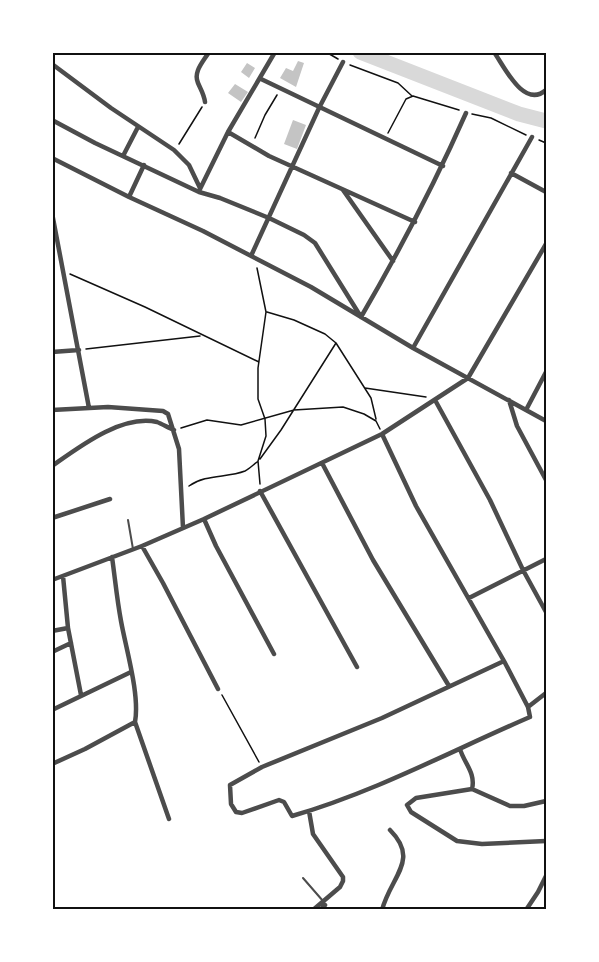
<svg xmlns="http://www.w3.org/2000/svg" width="599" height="962" font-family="'Golos Text',sans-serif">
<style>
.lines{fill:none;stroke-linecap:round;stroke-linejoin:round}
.river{stroke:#d9d9d9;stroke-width:15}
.building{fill:#c4c4c4}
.path{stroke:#111;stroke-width:1.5}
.service{stroke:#4c4c4c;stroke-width:2}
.minor{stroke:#4c4c4c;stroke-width:4.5}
.neatline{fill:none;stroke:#111;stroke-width:2}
</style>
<rect width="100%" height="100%" fill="#fff"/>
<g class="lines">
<!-- river -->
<path class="river" d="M360,52L519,114L546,121"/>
</g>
<!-- building -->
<path class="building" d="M298,61L304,63L296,87L280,78L286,68L293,71Z
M247,63L255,68L249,78L241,72Z
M235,84L248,92L241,102L228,93Z
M293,120L306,125L297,149L284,144Z"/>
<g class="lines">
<!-- path -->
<path class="path" d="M326,52L338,59
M350,65L398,83L412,96
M472,114L491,118L526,135
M388,133L406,99L413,96L459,110
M255,138L265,115L277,95
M539,140L546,143
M179,144L202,107
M257,268L266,312L258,368V399L265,419L266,436L258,461L260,484
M70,274L145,307L259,362
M267,312L294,320L325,334L336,343L371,398L376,419
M86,349L200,336
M365,388L426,397
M181,428L207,420L241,425L294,410L343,407L364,414L376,421L380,429
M260,459L281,430L336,343
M189,486C206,474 227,478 245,471C249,469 253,465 257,462
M222,695L259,762"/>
<!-- service -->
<path class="service" d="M128,520L133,549
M303,878L323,901"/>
<!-- minor -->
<path class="minor" d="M494,52C505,68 524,109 546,90
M52,64L111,108L174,150L189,165L200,188
M261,79L443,166
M205,102C204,94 201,90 198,83C193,72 203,62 209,52
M52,120L95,143L199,192L220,198L269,218L304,235L315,243L361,317C400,250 435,183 466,113
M228,132L269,156L415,222
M123,156L138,127
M52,158L129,197L203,231L311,287L413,348L546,421
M511,173L546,192
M200,189L228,132L275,52
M343,190L393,261
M129,197L144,165
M52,213L89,408
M251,256L319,108L343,62
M413,348L532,137
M52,352L79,350
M435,400L490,500L523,570L546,612
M509,400L517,426L546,480
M52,410L108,407L163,411L168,414L179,449L183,528
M526,410L546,372
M382,434L416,506L504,661L528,707L530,717C451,751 375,792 292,816L284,802L279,800L242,813L236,812L231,804L230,785L262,767L382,718L504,661
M322,463L373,560L449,686
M52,466C79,447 122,414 157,422C162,424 169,428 174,430
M260,491L357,667
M52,518L110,499
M204,519L216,546L274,654
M142,546L163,583L218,689
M63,576L68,628L81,695
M52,580L142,546L204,519L382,434L468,378L546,244
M469,598L546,559
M52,631L68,628
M52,652L71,643
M528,707L546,693
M52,710L131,672
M135,722L169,819
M460,749C464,763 476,773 472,789L416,798L407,805L411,812L457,841L482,844L546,841
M52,764L85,749L135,722C140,695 126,649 121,621C117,600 115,578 112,557
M472,789L510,806H524L546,801
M309,811L313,834L343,877V881L340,887L313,910
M321,910L325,905
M382,910C391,876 420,860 390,830
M526,910L538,892L546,876"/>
</g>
<!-- border -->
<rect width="599" height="962" fill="none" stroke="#ffffff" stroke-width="108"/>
<rect x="54" y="54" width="491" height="854" class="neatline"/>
</svg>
